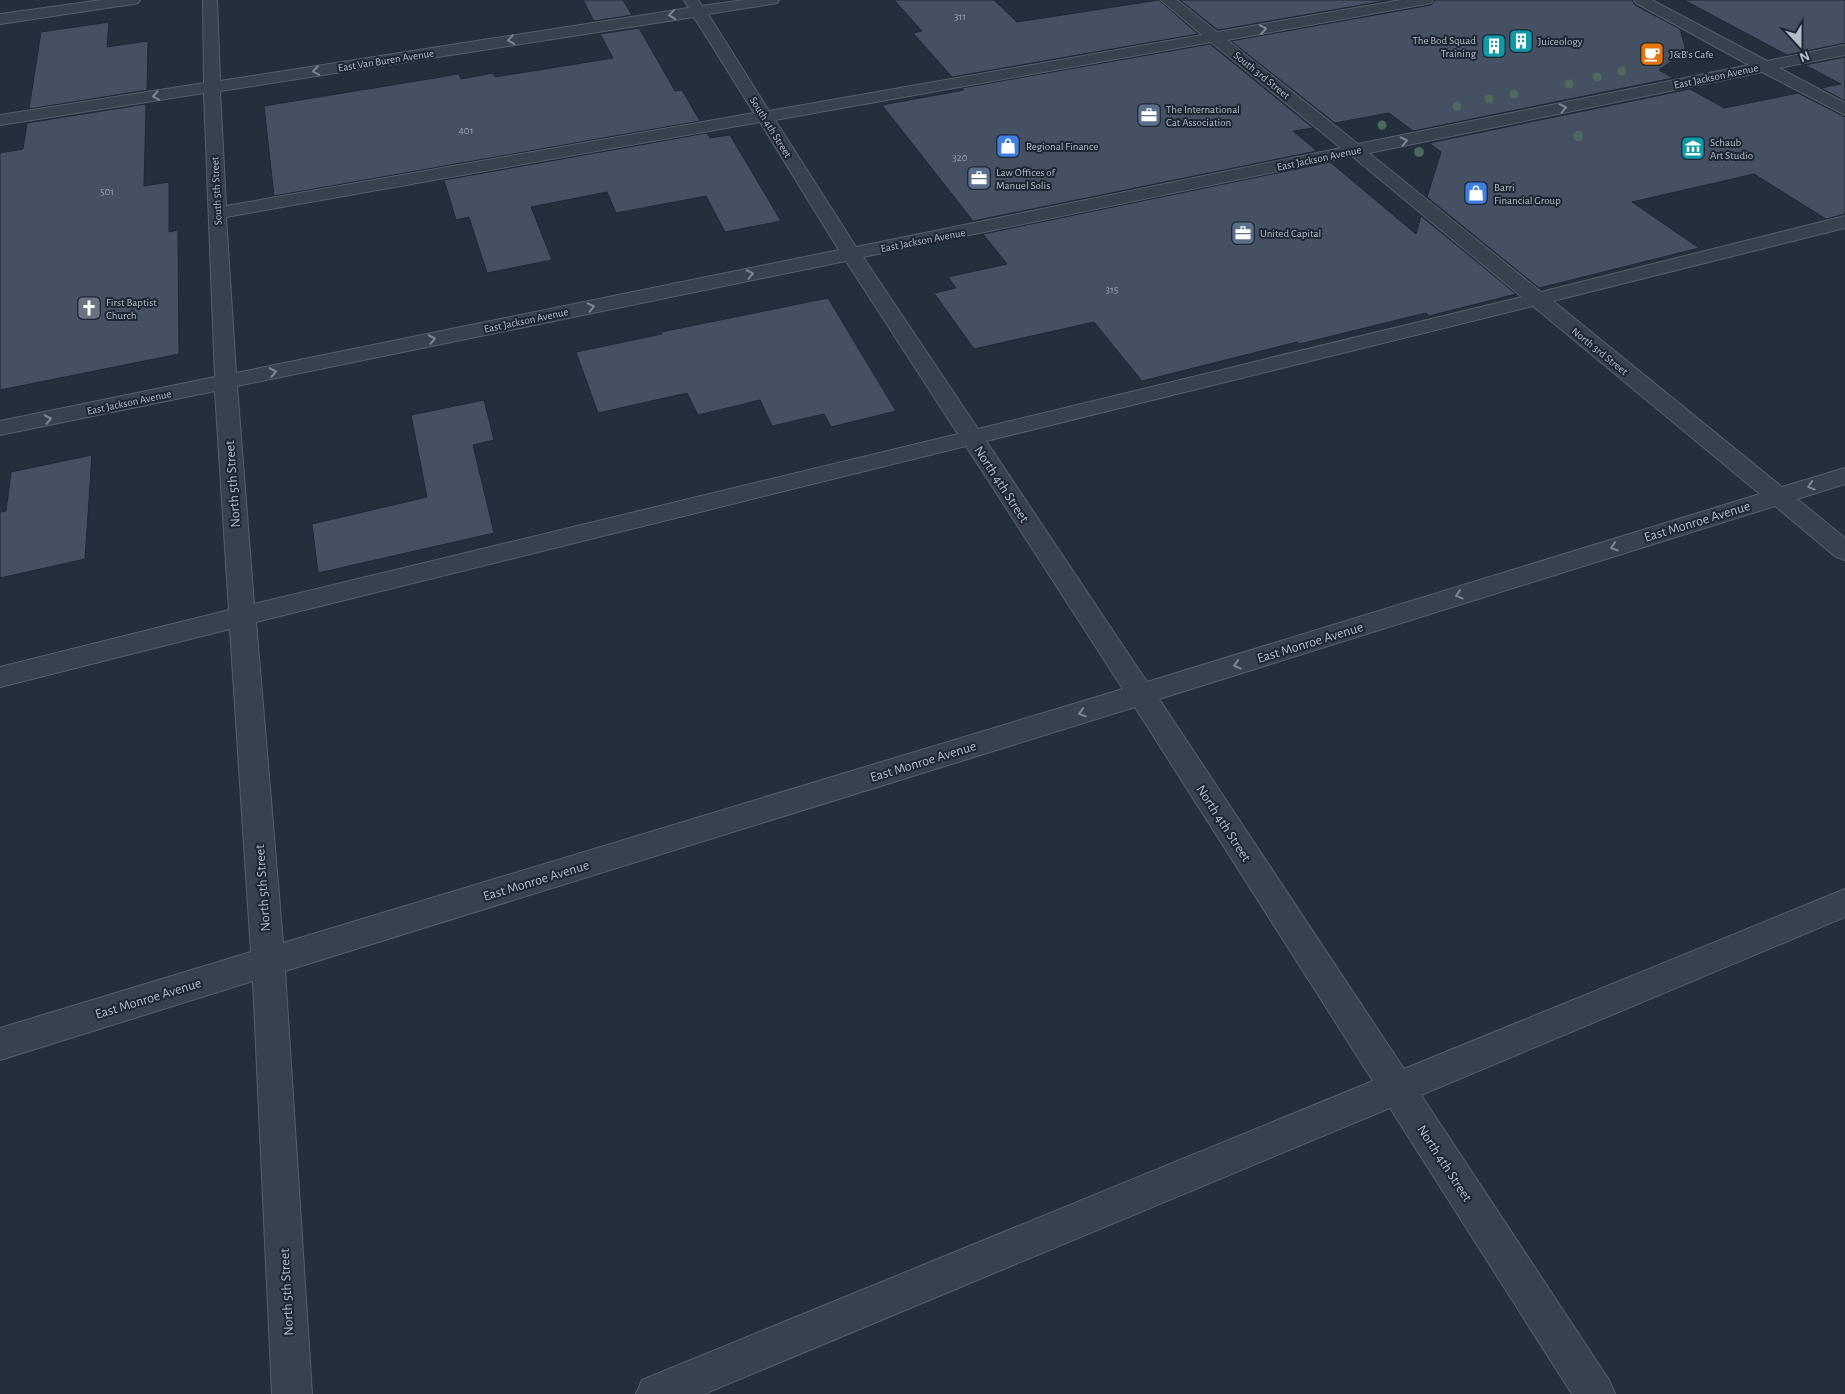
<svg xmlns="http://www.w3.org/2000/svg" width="1845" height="1394" font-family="'Alegreya Sans',sans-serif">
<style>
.building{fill:#455162;stroke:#1f2835}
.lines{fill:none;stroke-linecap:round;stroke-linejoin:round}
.minor-casing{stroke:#565f6c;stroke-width:2}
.minor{fill:#38414e;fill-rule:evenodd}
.tree{fill:#4b6a5d}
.oneway{stroke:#7c8592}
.labels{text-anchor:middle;stroke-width:4;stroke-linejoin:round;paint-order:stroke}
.number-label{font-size:11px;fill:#98a1af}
.far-poi-label{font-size:11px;fill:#b4bcc9;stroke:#1d2633;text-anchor:start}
.far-street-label{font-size:11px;fill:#b4bcc9;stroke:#1d2633}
.street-label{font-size:14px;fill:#b4bcc9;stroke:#1d2633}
</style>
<rect width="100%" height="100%" fill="#242f3e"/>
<!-- building -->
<path class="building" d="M583,0H623L632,15L594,21Z
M894,0H994L1017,22L1159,0L1198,34L952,77L913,33L922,31Z
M1180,0H1390L1218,30Z
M1435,0H1632L1635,5L1680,29L1686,51L1659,70L1673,78L1413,131L1389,113L1335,123L1231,41L1431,5Z
M1684,0H1845V43L1787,55Z
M109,22L107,47L148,41L147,90L29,109L41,32Z
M639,28L675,91L682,90L700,121L274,196L264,106L459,74L461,79L493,73L495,77L613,58L600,34Z
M1210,44L1313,128L1293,131L1317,151L973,221L882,105L964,90L962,88Z
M1845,57V101L1821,88L1841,84L1805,65Z
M1690,89L1724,108L1798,93L1845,117V214L1826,219L1754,174L1632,202L1699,248L1539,288L1427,197L1441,152L1429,143Z
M146,104L144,186L169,182V232L178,230L179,354L0,390V153L23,149L27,123Z
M707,133L710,138L730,135L781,221L725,232L706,196L616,213L607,192L531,207L552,260L487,273L469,217L456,220L444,180Z
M1330,162L1416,234L1421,216L1516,294L1429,316L1426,313L1299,344L1297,342L1142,381L1094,322L974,349L934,293L956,288L948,277L1007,264L983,234Z
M828,298L896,411L831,427L824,414L772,426L760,400L698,415L687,393L598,413L576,352L662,334L661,332Z
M484,400L494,440L473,445L494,533L318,573L312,524L427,497L411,415Z
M92,455L85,559L0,578V512L6,511L11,472Z"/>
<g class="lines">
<!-- minor casing -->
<g class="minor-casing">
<path id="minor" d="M102,0H140L138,3L133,4L0,24V14Z
M203,0H217L220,81L689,8L684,0H698L702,6L743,0H779L777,3L772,4L708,14L769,111L1202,35L1161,0H1177L1217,32L1401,0H1433L1431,3L1426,4L1227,40L1358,144L1749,65L1636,3L1634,0H1652L1767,61L1845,45V55L1779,68L1845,103V115L1762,72L1369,153L1541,292L1845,216V228L1553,301L1782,487L1845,468V484L1797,499L1845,538V560L1836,557L1775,506L1159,699L1404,1069L1845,889V917L1421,1095L1609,1380L1615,1394H1572L1390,1108L704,1394H636L642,1380L1373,1081L1135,707L285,971L312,1394H272L253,981L0,1060V1028L251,952L230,629L0,687V667L229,610L215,391L0,435V421L215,377L204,93L0,125V115L204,83ZM694,17L754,113L226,206L220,91ZM1211,42L1341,148L856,247L775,120ZM760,122L839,250L236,373L226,217ZM1352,156L1522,297L978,429L863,257ZM846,261L958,434L254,604L237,386ZM1533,306L1760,494L1147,682L986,441ZM966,446L1123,689L283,943L256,622Z"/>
</g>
<!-- minor -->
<use href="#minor" class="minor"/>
</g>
<!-- trees -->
<g class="tree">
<circle cx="1622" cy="71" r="4.5"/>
<circle cx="1597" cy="77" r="4.5"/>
<circle cx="1569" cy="84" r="4.5"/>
<circle cx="1514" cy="94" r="4.5"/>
<circle cx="1489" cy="99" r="4.5"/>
<circle cx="1457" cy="106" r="4.5"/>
<circle cx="1382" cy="125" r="4.5"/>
<circle cx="1578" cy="136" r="5"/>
<circle cx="1419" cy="152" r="5"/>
</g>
<!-- one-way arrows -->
<defs><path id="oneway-chevron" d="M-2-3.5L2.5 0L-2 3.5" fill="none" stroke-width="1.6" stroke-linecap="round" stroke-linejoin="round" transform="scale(1.25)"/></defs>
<g class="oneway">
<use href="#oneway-chevron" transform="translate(672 15) rotate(171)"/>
<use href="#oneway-chevron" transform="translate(1263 29) rotate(-10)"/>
<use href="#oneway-chevron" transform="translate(511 40) rotate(171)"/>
<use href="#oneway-chevron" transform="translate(316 71) rotate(171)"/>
<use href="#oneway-chevron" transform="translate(156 96) rotate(171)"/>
<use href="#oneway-chevron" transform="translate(1563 108) rotate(-12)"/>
<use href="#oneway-chevron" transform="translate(1404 141) rotate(-12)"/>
<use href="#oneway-chevron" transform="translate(750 274) rotate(-12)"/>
<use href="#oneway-chevron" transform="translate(591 307) rotate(-12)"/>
<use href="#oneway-chevron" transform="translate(432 339) rotate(-12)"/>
<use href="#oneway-chevron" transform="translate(273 372) rotate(-12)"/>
<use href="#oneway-chevron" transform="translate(48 419) rotate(-12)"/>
<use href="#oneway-chevron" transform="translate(1811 486) rotate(163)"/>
<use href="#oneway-chevron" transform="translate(1614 547) rotate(163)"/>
<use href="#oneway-chevron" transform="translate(1459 595) rotate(163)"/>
<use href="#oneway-chevron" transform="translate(1237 665) rotate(163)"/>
<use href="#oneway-chevron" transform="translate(1082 713) rotate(163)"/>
</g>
<!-- icons -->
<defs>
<g id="building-square" transform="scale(1.25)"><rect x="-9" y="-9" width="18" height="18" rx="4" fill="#0f9aa8" stroke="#1d2633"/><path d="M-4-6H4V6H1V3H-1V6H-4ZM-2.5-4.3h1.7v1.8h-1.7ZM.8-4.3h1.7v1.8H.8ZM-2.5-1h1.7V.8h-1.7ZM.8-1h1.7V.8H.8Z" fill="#fff"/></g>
<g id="cafe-square" transform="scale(1.25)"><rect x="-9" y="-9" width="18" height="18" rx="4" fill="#e8710a" stroke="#1d2633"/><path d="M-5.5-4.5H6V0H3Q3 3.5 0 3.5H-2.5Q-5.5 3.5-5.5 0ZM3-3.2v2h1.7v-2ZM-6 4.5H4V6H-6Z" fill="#fff"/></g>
<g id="office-square" transform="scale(1.25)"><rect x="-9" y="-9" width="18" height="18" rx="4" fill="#5c6f8a" stroke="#1d2633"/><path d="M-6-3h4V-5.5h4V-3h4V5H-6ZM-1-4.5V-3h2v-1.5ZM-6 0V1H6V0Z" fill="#fff"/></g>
<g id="shop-square" transform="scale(1.25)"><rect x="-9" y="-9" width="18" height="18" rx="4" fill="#3f7fe0" stroke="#1d2633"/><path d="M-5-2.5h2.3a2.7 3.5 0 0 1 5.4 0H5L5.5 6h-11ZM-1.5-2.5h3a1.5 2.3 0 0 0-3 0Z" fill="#fff"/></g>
<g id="museum-square" transform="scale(1.25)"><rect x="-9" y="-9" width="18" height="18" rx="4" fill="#0f9aa8" stroke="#1d2633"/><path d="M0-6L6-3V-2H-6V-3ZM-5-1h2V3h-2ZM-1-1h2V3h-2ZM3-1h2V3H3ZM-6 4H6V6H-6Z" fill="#fff"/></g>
<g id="church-square" transform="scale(1.25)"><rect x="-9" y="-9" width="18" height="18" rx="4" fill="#6b7280" stroke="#1d2633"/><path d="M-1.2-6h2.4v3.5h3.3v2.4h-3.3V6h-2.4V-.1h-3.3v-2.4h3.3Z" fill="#fff"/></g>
</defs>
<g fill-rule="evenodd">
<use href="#building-square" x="1521" y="41"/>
<use href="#building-square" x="1494" y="46"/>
<use href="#cafe-square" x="1652" y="54"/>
<use href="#office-square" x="1149" y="115"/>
<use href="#shop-square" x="1008" y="146"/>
<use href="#museum-square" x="1693" y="148"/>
<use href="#office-square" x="979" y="178"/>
<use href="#shop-square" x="1476" y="193"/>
<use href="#office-square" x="1243" y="233"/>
<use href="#church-square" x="89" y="308"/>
</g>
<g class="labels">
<!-- number labels -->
<g class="number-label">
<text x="960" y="20">311</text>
<text x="466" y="134">401</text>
<text x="960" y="161">320</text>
<text x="107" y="195">501</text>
<text x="1112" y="293">315</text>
</g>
<!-- far-poi labels -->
<g class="far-poi-label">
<text x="1476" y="44" text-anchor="end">The Bod Squad<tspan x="1476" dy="13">Training</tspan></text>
<text x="1538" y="45">Juiceology</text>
<text x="1670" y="58">J&amp;B's Cafe</text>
<text x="1166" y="113">The International<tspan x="1166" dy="13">Cat Association</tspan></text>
<text x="1710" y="146">Schaub<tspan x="1710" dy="13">Art Studio</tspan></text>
<text x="1026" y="150">Regional Finance</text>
<text x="996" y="176">Law Offices of<tspan x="996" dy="13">Manuel Solis</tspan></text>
<text x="1494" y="191">Barri<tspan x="1494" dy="13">Financial Group</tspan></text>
<text x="1260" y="237">United Capital</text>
<text x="106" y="306">First Baptist<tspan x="106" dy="13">Church</tspan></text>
</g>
<!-- far-street labels -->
<g class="far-street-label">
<text transform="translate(386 60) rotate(-9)" y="4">East Van Buren Avenue</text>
<text transform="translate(1262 75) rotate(39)" y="4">South 3rd Street</text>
<text transform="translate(1716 76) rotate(-12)" y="4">East Jackson Avenue</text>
<text transform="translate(771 127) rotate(58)" y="4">South 4th Street</text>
<text transform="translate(1319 158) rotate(-12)" y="4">East Jackson Avenue</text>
<text transform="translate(216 191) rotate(-93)" y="4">South 5th Street</text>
<text transform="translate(923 240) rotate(-11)" y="4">East Jackson Avenue</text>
<text transform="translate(526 320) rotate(-12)" y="4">East Jackson Avenue</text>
<text transform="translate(1600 351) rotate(39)" y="4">North 3rd Street</text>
<text transform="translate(129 402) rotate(-12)" y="4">East Jackson Avenue</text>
</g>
<!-- street labels -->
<g class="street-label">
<text transform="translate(232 484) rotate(-94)" y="5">North 5th Street</text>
<text transform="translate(1002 484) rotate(57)" y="5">North 4th Street</text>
<text transform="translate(1697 521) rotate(-17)" y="5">East Monroe Avenue</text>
<text transform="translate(1310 642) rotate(-17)" y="5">East Monroe Avenue</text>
<text transform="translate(923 761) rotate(-17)" y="5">East Monroe Avenue</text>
<text transform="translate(1224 823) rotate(57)" y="5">North 4th Street</text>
<text transform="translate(536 880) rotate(-17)" y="5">East Monroe Avenue</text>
<text transform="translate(262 888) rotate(-94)" y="5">North 5th Street</text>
<text transform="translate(148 998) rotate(-17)" y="5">East Monroe Avenue</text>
<text transform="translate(1445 1163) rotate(57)" y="5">North 4th Street</text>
<text transform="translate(286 1292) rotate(-93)" y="5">North 5th Street</text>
</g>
</g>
<!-- north arrow -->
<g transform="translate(1800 45) rotate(159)" stroke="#1d2633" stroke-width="4" paint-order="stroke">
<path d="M0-4L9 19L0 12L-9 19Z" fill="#b4bcc9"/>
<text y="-8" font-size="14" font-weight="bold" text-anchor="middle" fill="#b4bcc9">N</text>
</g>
</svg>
